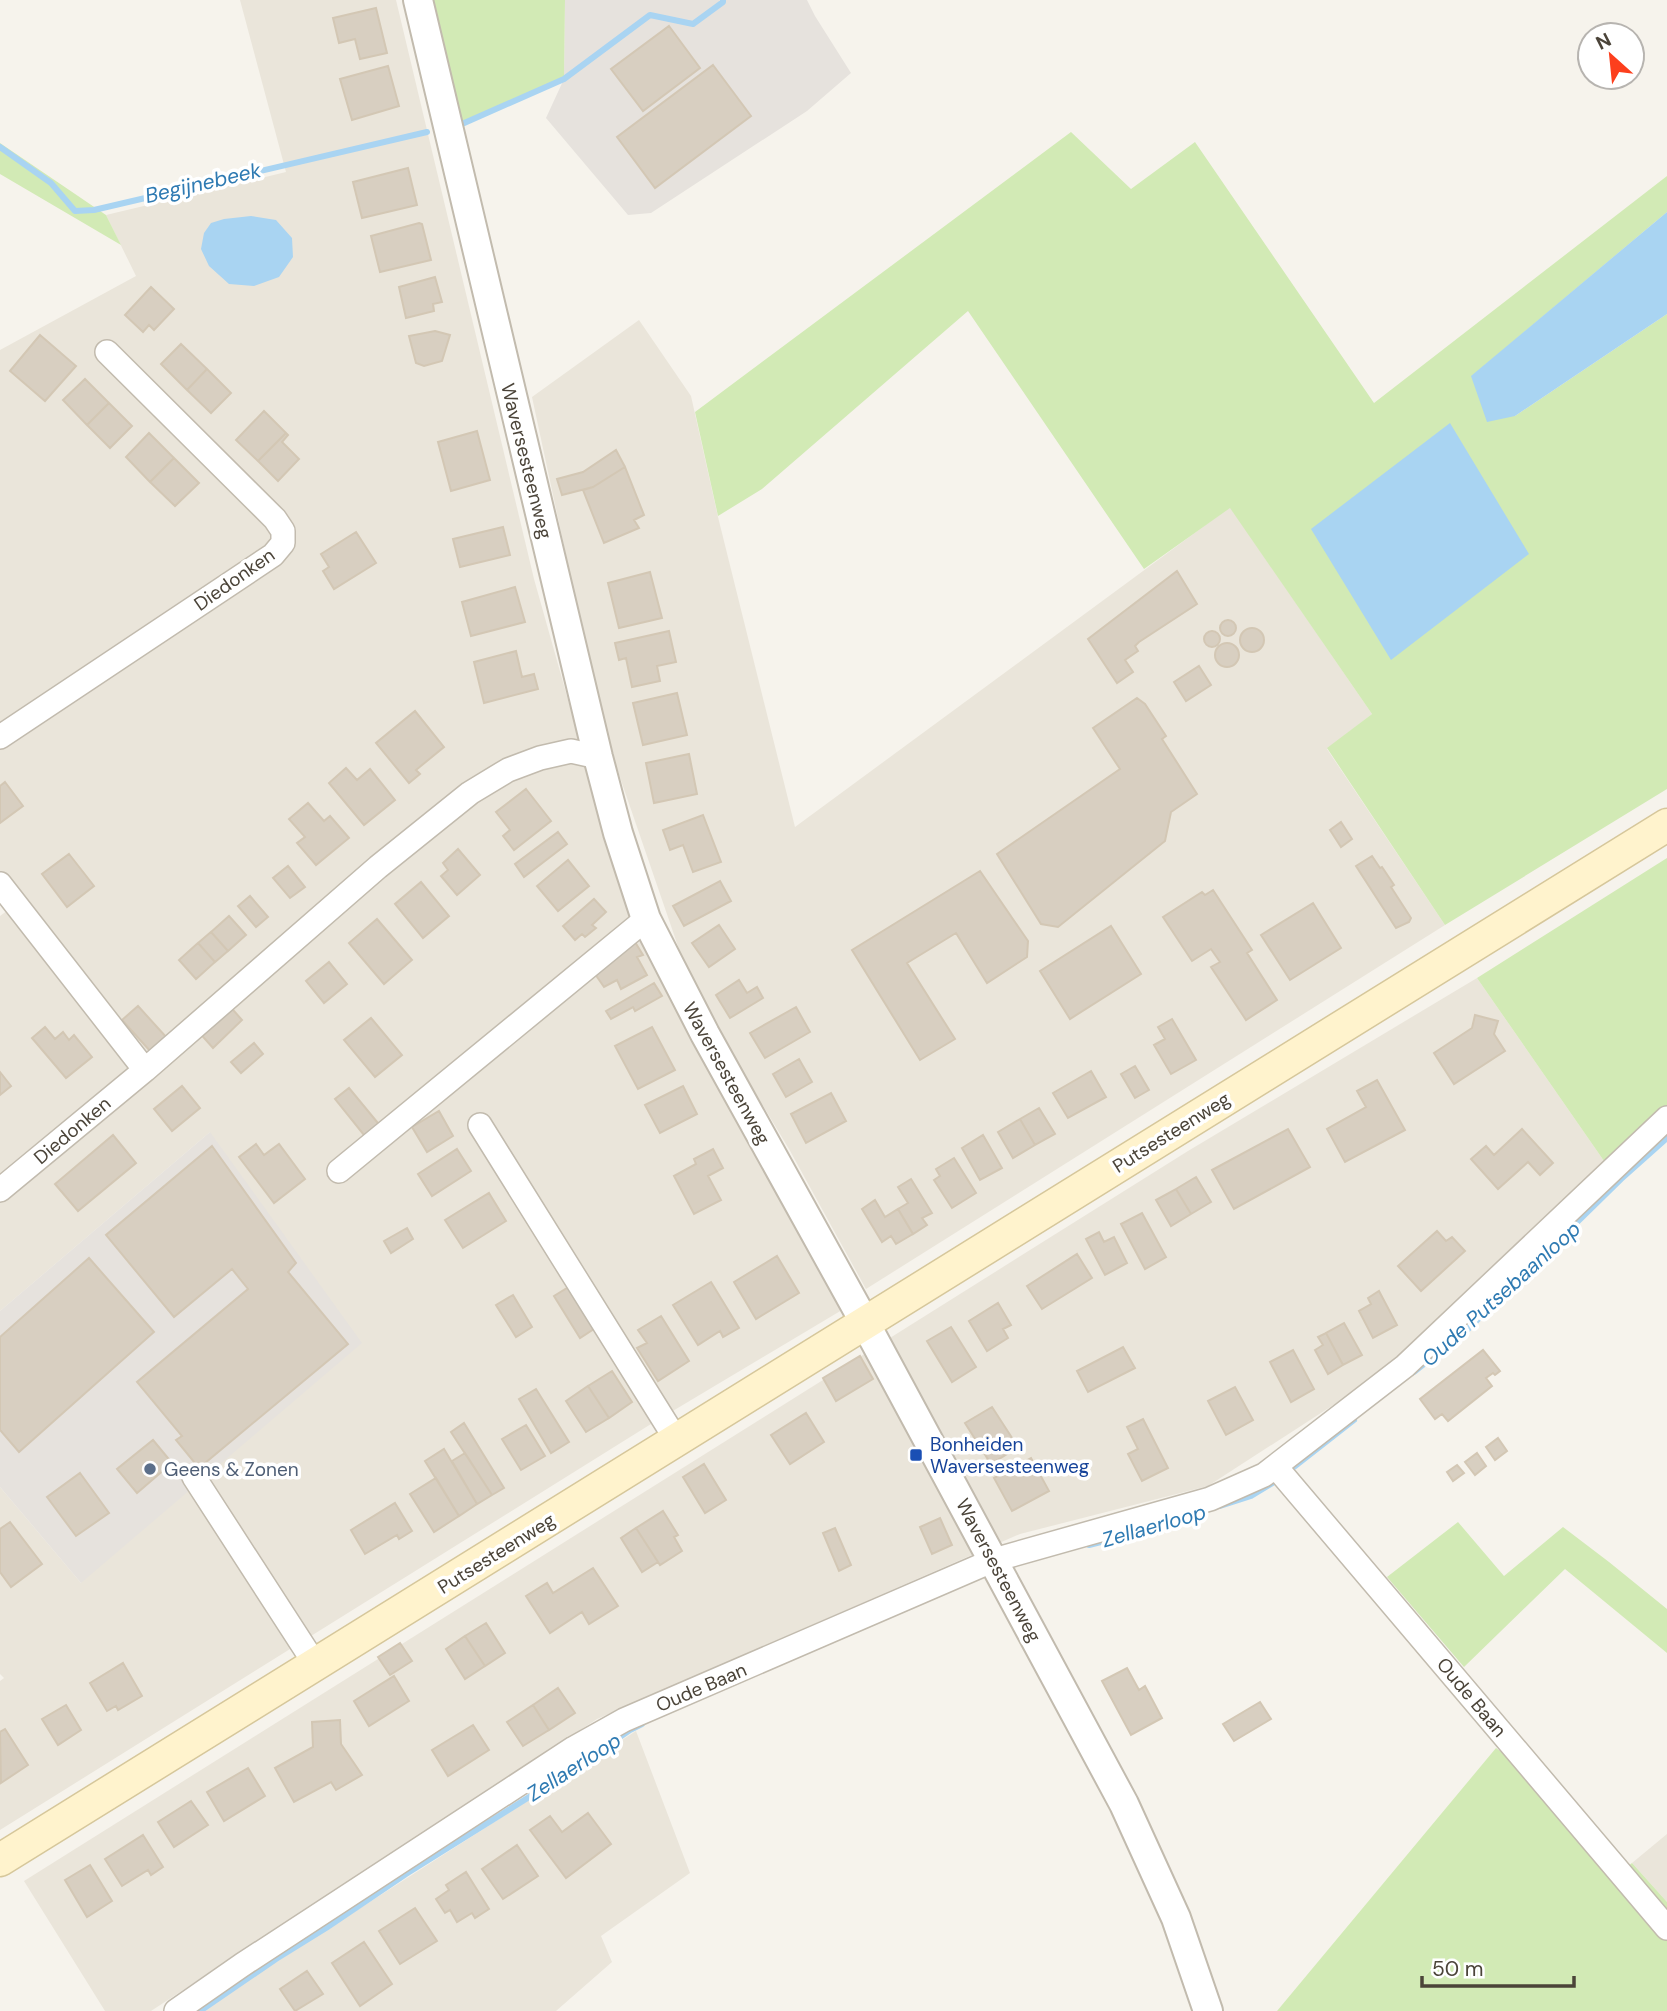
<svg xmlns="http://www.w3.org/2000/svg" width="1667" height="2011" font-family="'DM Sans',sans-serif">
<style>
.residential{fill:#eae5da}
.industrial{fill:#e6e2dd}
.green{fill:#d2eab5}
.water{fill:#a9d4f2}
.lines{fill:none;stroke-linecap:round;stroke-linejoin:round}
.stream{stroke:#a9d4f2;stroke-width:6}
.building{fill:#d8cfc1;stroke:#d3c7b4;stroke-width:2}
.minor-casing{stroke:#c2bbae;stroke-width:26}
.tertiary-casing{stroke:#c2bbae;stroke-width:32}
.secondary-casing{stroke:#d6c79b;stroke-width:35}
.minor{stroke:#fff;stroke-width:23}
.tertiary{stroke:#fff;stroke-width:28}
.secondary{stroke:#fff3cd;stroke-width:32}
.transit-dot{fill:#1a4fb4;stroke:#fff;stroke-width:2.5}
.service-dot{fill:#5c6f8a;stroke:#fff;stroke-width:2.5}
.labels{text-anchor:middle;stroke-width:7;stroke-linejoin:round;paint-order:stroke}
.street-label{font-size:19px;fill:#4b4439;stroke:#fff}
.transit-label{font-size:19px;fill:#164399;stroke:#fff;text-anchor:start}
.service-label{font-size:19px;fill:#4e5e75;stroke:#fff;text-anchor:start}
.water-label{font-size:21px;font-style:italic;fill:#2e7ab2;stroke:#fff}
</style>
<rect width="100%" height="100%" fill="#f6f3ec"/>
<!-- residential -->
<path class="residential" d="M240,0H396L534,579L628,913L842,1310L651,1424L0,1830V1681L4,1678L0,1674V1487L81,1583L210,1132L0,1311V916L8,910L0,898V350L136,276L106,215L286,172Z
M639,320L691,396L718,517L795,827L1230,507L1372,714L1327,749L1445,925L866,1289L789,1149L692,987L603,728L532,397Z
M1477,978L1604,1161L1412,1345L1341,1400L1208,1486L1020,1534L597,1719L151,2011H105L24,1881L1188,1151Z
M636,1731L690,1873L601,1936L612,1962L556,2011H200Z
M1667,1834V1902L1632,1863Z"/>
<!-- industrial -->
<path class="industrial" d="M565,0H807L815,16L851,73L807,111L651,213L628,215L546,118L564,79Z
M210,1132L362,1343L81,1583L0,1487V1311Z"/>
<!-- green -->
<path class="green" d="M431,0H565L564,79L462,124Z
M1071,132L1131,189L1195,142L1374,403L1667,176V212L1472,376L1515,416L1667,314V789L1445,925L1327,748L1372,714L1230,508L1144,569L968,311L762,489L718,516L695,412Z
M0,143L106,215L121,245L0,174Z
M1667,858V1107L1604,1161L1477,978Z
M1458,1522L1504,1576L1563,1527L1609,1562L1667,1609V1653L1565,1569L1464,1667L1387,1577Z
M1496,1748L1515,1762L1614,1877L1632,1863L1667,1902V2011H1277Z"/>
<!-- water -->
<path class="water" d="M1667,212V314L1515,416L1487,422L1471,376Z
M251,216L276,220L292,238L293,257L279,277L254,286L229,284L209,266L201,249L204,233L211,223L224,219Z
M1450,423L1529,554L1391,660L1311,529Z"/>
<g class="lines">
<!-- stream -->
<path class="stream" d="M462,124L564,79L650,15L693,24L723,2V0
M0,147L51,183L75,211L94,210L427,132
M1414,1372L1466,1331L1621,1179L1667,1138
M1294,1467L1354,1420
M1220,1506L1251,1496L1279,1479
M1089,1545L1156,1528L1200,1513
M200,2011L276,1959L326,1928L406,1874L569,1772L630,1730L642,1724"/>
</g>
<!-- building -->
<path class="building" d="M376,8L387,53L360,59L355,39L339,43L333,18Z
M669,26L700,68L643,111L611,69Z
M713,65L751,116L655,188L617,137Z
M388,66L399,106L352,120L340,79Z
M408,168L417,205L362,218L353,182Z
M419,223L422,224L431,260L380,272L371,236Z
M435,277L442,302L433,304L434,311L406,318L399,287Z
M151,287L174,309L154,330L149,325L143,332L125,315Z
M435,331L450,335L442,361L424,366L416,363L409,336Z
M40,335L76,366L45,401L10,371Z
M181,344L207,369L187,390L161,364Z
M207,369L231,393L211,413L187,390Z
M85,379L109,403L87,425L63,400Z
M109,403L132,426L110,448L87,425Z
M264,411L286,433L258,461L236,440Z
M477,431L490,480L451,491L438,442Z
M149,433L174,458L150,482L126,457Z
M286,433L288,435L282,442L299,459L278,481L258,461Z
M616,450L625,467L593,487L562,495L557,479L583,472Z
M174,458L199,483L175,506L150,482Z
M625,467L644,515L634,520L639,528L604,543L583,490L593,487Z
M503,527L510,555L460,567L453,539Z
M356,532L376,563L334,589L323,571L329,567L321,554Z
M1177,571L1197,604L1139,642L1135,646L1138,651L1125,660L1133,672L1117,683L1088,639Z
M650,572L662,618L619,628L608,583Z
M515,587L525,622L471,636L462,602Z
M1220 628a8 8 0 1 1 16 0a8 8 0 1 1-16 0Z
M1240 640a12 12 0 1 1 24 0a12 12 0 1 1-24 0Z
M669,631L676,662L657,666L660,681L632,687L626,658L619,660L615,643Z
M1204 639a8 8 0 1 1 16 0a8 8 0 1 1-16 0Z
M1215 655a12 12 0 1 1 24 0a12 12 0 1 1-24 0Z
M516,651L522,677L534,674L538,689L484,703L474,662Z
M1199,666L1211,685L1186,701L1174,682Z
M677,693L687,735L643,745L633,703Z
M1137,698L1145,704L1166,736L1162,739L1197,794L1171,812L1165,841L1058,927L1041,924L997,854L1120,769L1093,728Z
M415,711L444,747L416,770L420,774L409,783L376,743Z
M689,754L697,794L654,803L646,763Z
M346,768L357,780L370,769L395,800L364,825L329,783Z
M5,782L23,806L0,823V786Z
M526,789L551,821L514,850L503,836L510,830L496,812Z
M308,803L324,821L330,816L349,838L316,865L297,843L305,837L289,819Z
M703,815L721,862L693,872L683,845L670,850L663,830Z
M1341,822L1352,839L1341,847L1330,830Z
M558,832L567,844L524,877L515,864Z
M458,849L480,875L457,895L441,876L448,870L443,863Z
M69,854L94,886L67,907L42,874Z
M1372,856L1380,868L1382,867L1394,885L1391,887L1411,918L1409,922L1396,928L1356,866Z
M568,860L589,886L558,911L537,886Z
M288,866L305,887L290,898L273,878Z
M980,871L1028,941L1027,957L987,983L956,933L907,963L955,1039L920,1060L852,950Z
M720,881L731,901L684,926L673,906Z
M421,882L449,916L423,938L395,904Z
M1213,890L1252,950L1247,953L1277,1000L1246,1020L1211,967L1220,962L1211,949L1192,961L1163,917L1202,892L1205,895Z
M250,896L268,917L256,927L238,906Z
M594,899L606,912L592,925L596,928L585,937L582,934L575,940L563,926Z
M1313,903L1341,948L1290,980L1261,935Z
M229,916L246,935L228,951L211,932Z
M377,919L412,960L384,984L349,943Z
M719,925L735,949L709,967L692,943Z
M1111,926L1141,974L1070,1019L1040,971Z
M211,932L228,951L215,962L198,943Z
M635,942L643,955L637,957L647,975L621,989L617,980L604,987L593,971Z
M198,943L215,962L196,979L179,960Z
M329,962L347,984L324,1003L306,981Z
M739,980L747,993L757,987L763,998L730,1018L716,995Z
M654,983L662,996L635,1011L633,1007L611,1019L606,1011Z
M226,1002L242,1020L213,1048L197,1030Z
M138,1006L167,1038L151,1052L122,1020Z
M796,1007L810,1032L765,1058L750,1033Z
M1475,1015L1498,1021L1494,1034L1505,1051L1454,1084L1434,1053L1472,1028Z
M371,1018L402,1055L375,1077L344,1040Z
M1172,1019L1196,1060L1171,1074L1154,1045L1165,1039L1158,1027Z
M45,1027L55,1039L63,1032L69,1040L74,1035L92,1057L66,1078L32,1038Z
M652,1027L675,1070L638,1089L615,1046Z
M254,1043L263,1054L241,1073L231,1062Z
M799,1059L812,1082L786,1097L773,1074Z
M1135,1066L1149,1090L1135,1098L1121,1074Z
M1091,1071L1106,1097L1068,1118L1053,1093Z
M0,1072L11,1086L0,1095Z
M1377,1080L1405,1130L1345,1162L1327,1129L1366,1107L1357,1091Z
M182,1086L200,1108L172,1131L154,1109Z
M683,1086L697,1114L660,1133L645,1105Z
M349,1088L382,1128L368,1140L335,1099Z
M831,1093L846,1121L806,1143L791,1114Z
M1039,1108L1055,1134L1035,1145L1020,1119Z
M439,1111L453,1136L427,1152L412,1127Z
M1020,1119L1035,1145L1013,1158L998,1132Z
M1288,1129L1310,1167L1234,1209L1212,1170Z
M1522,1129L1553,1163L1540,1175L1528,1162L1498,1189L1471,1159L1486,1146L1494,1155Z
M113,1135L136,1163L78,1211L55,1184Z
M983,1135L1002,1168L980,1180L962,1148Z
M256,1144L264,1155L279,1144L305,1179L274,1203L239,1157Z
M212,1146L296,1263L288,1272L348,1344L199,1468L176,1440L182,1436L137,1382L248,1289L232,1269L174,1317L106,1235Z
M457,1149L471,1171L432,1196L418,1174Z
M713,1149L723,1168L708,1176L721,1200L694,1214L674,1176L696,1164L694,1159Z
M954,1158L976,1193L952,1208L934,1180L940,1176L936,1169Z
M1196,1177L1211,1202L1191,1214L1176,1189Z
M911,1179L932,1213L922,1218L927,1225L913,1234L898,1209L908,1203L898,1187Z
M1176,1189L1191,1214L1171,1226L1156,1200Z
M489,1193L506,1221L463,1248L445,1220Z
M875,1200L885,1217L898,1209L913,1234L896,1244L891,1236L882,1242L862,1209Z
M1142,1213L1166,1257L1145,1269L1121,1224Z
M407,1228L413,1239L391,1253L384,1241Z
M1437,1231L1446,1241L1452,1237L1465,1251L1421,1291L1398,1266Z
M1099,1232L1104,1242L1114,1237L1127,1263L1105,1275L1086,1239Z
M1077,1254L1092,1278L1042,1309L1027,1286Z
M777,1256L799,1293L756,1319L734,1282Z
M89,1258L154,1332L19,1452L0,1430V1337Z
M711,1282L739,1328L723,1337L720,1331L698,1345L673,1305Z
M572,1285L597,1327L580,1338L554,1296Z
M1379,1291L1397,1325L1373,1338L1359,1311L1371,1304L1368,1298Z
M513,1295L532,1327L516,1337L496,1305Z
M998,1303L1011,1325L1003,1329L1008,1338L987,1351L969,1321Z
M661,1316L689,1361L658,1381L637,1348L647,1343L638,1330Z
M1344,1323L1362,1355L1343,1365L1326,1333Z
M951,1327L976,1367L952,1382L927,1341Z
M1326,1333L1343,1365L1328,1374L1315,1350L1323,1345L1318,1337Z
M1123,1347L1135,1368L1088,1392L1077,1371Z
M1293,1350L1314,1389L1291,1402L1270,1362Z
M1483,1350L1500,1371L1495,1375L1493,1373L1486,1378L1492,1386L1448,1421L1442,1414L1435,1419L1420,1399Z
M860,1356L873,1379L836,1401L823,1378Z
M612,1371L632,1402L609,1418L588,1386Z
M588,1386L609,1418L586,1432L566,1401Z
M1235,1387L1253,1420L1226,1435L1208,1401Z
M536,1389L569,1442L551,1453L519,1399Z
M992,1407L1018,1447L991,1464L965,1423Z
M806,1413L824,1442L790,1464L771,1435Z
M1143,1419L1168,1468L1142,1481L1128,1454L1138,1449L1127,1427Z
M464,1423L504,1488L492,1495L451,1432Z
M526,1425L545,1456L521,1470L502,1439Z
M1498,1438L1507,1451L1495,1460L1486,1447Z
M153,1440L172,1463L137,1493L117,1469Z
M444,1449L477,1504L459,1516L425,1461Z
M465,1453L492,1495L477,1504L452,1461Z
M1477,1453L1486,1466L1475,1475L1465,1462Z
M1031,1458L1049,1491L1012,1511L994,1478Z
M704,1464L726,1500L705,1513L683,1477Z
M1457,1465L1464,1473L1453,1481L1447,1472Z
M80,1473L109,1513L76,1536L47,1497Z
M436,1478L459,1516L434,1532L410,1494Z
M395,1503L412,1531L399,1539L397,1535L365,1554L351,1530Z
M663,1511L678,1535L674,1537L682,1551L660,1565L636,1528Z
M940,1518L952,1545L932,1554L920,1527Z
M10,1522L42,1564L11,1587L0,1572V1529Z
M636,1528L658,1562L642,1572L621,1538Z
M835,1528L851,1565L839,1571L823,1533Z
M593,1568L618,1606L589,1624L582,1612L550,1633L526,1596L547,1583L553,1593Z
M486,1623L505,1653L485,1666L465,1636Z
M465,1636L485,1666L465,1679L446,1649Z
M400,1643L412,1661L390,1675L378,1657Z
M123,1663L142,1696L118,1710L116,1706L107,1711L90,1683Z
M1127,1668L1139,1690L1145,1686L1162,1718L1131,1735L1102,1681Z
M394,1676L409,1701L369,1726L354,1701Z
M558,1688L575,1713L549,1730L533,1705Z
M1260,1702L1271,1719L1234,1741L1223,1724Z
M66,1705L81,1730L58,1745L42,1719Z
M533,1705L549,1730L523,1746L507,1722Z
M340,1720L341,1744L362,1775L336,1790L331,1782L294,1802L275,1768L313,1747L312,1722Z
M473,1725L489,1750L448,1776L432,1750Z
M5,1729L28,1765L1,1783L0,1732Z
M248,1768L265,1796L224,1821L207,1792Z
M191,1801L208,1825L174,1847L158,1822Z
M588,1813L611,1844L566,1878L530,1830L550,1816L562,1832Z
M143,1835L163,1867L151,1875L148,1870L122,1886L105,1859Z
M517,1845L538,1876L503,1899L482,1869Z
M90,1865L112,1901L87,1917L65,1880Z
M466,1872L489,1909L475,1918L472,1913L457,1922L450,1910L445,1913L436,1899L449,1890L446,1885Z
M415,1908L437,1941L400,1964L379,1931Z
M364,1942L392,1984L360,2006L332,1963Z
M307,1971L323,1994L295,2011L280,1989Z"/>
<g class="lines">
<!-- minor casing -->
<g class="minor-casing">
<path id="minor" d="M0,737L273,555L283,543V531L275,519L107,352
M0,884L145,1070
M480,1125L677,1441
M339,1171L646,919
M0,1190L145,1070L378,867L470,793L508,770L540,758L571,751L598,757
M1276,1467L1667,1928
M194,1477L315,1664
M176,2011L242,1965L574,1748L624,1720L994,1560L1210,1499L1264,1475L1405,1366L1667,1118"/>
</g>
<!-- tertiary casing -->
<g class="tertiary-casing">
<path id="tertiary" d="M418,0L598,757L618,833L646,919L705,1034L865,1323L1124,1804L1176,1918L1208,2011"/>
</g>
<!-- secondary casing -->
<g class="secondary-casing">
<path id="secondary" d="M0,1860L1667,825"/>
</g>
<!-- minor -->
<use href="#minor" class="minor"/>
<!-- tertiary -->
<use href="#tertiary" class="tertiary"/>
<!-- secondary -->
<use href="#secondary" class="secondary"/>
</g>
<!-- markers -->
<rect class="transit-dot" x="909" y="1448" width="14" height="14" rx="3.5"/>
<circle class="service-dot" cx="150" cy="1469" r="7"/>
<g class="labels">
<!-- street labels -->
<g class="street-label">
<text transform="translate(527 461) rotate(76)" y="7">Waversesteenweg</text>
<text transform="translate(234 579) rotate(-35)" y="7">Diedonken</text>
<text transform="translate(727 1073) rotate(61)" y="7">Waversesteenweg</text>
<text transform="translate(72 1130) rotate(-40)" y="7">Diedonken</text>
<text transform="translate(1171 1132) rotate(-32)" y="7">Putsesteenweg</text>
<text transform="translate(496 1553) rotate(-32)" y="7">Putsesteenweg</text>
<text transform="translate(999 1570) rotate(62)" y="7">Waversesteenweg</text>
<text transform="translate(701 1687) rotate(-23)" y="7">Oude Baan</text>
<text transform="translate(1472 1697) rotate(50)" y="7">Oude Baan</text>
</g>
<!-- transit labels -->
<g class="transit-label">
<text x="930" y="1451">Bonheiden<tspan x="930" dy="22">Waversesteenweg</tspan></text>
</g>
<!-- service labels -->
<g class="service-label">
<text x="164" y="1476">Geens &amp; Zonen</text>
</g>
<!-- water labels -->
<g class="water-label">
<text transform="translate(203 183) rotate(-13)" y="7">Begijnebeek</text>
<text transform="translate(1501 1294) rotate(-42)" y="7">Oude Putsebaanloop</text>
<text transform="translate(1154 1526) rotate(-16)" y="7">Zellaerloop</text>
<text transform="translate(574 1767) rotate(-33)" y="7">Zellaerloop</text>
</g>
</g>
<!-- north arrow -->
<g transform="translate(1611 56) rotate(333)"><circle r="33" fill="#ffffff" stroke="#b7b4b0" stroke-width="2"/>
<path d="M0-5L12 26L0 18L-12 26Z" fill="#fc3f1d"/>
<text y="-10" font-size="19" font-weight="bold" text-anchor="middle" fill="#4b4439">N</text>
</g>
<!-- scale -->
<path d="M1422 1976v10h152v-10" fill="none" stroke="#4b4439" stroke-width="3.5"/>
<text x="1432" y="1976" font-size="21" fill="#4b4439" stroke="#ffffff" stroke-width="5" paint-order="stroke">50 m</text>
</svg>
